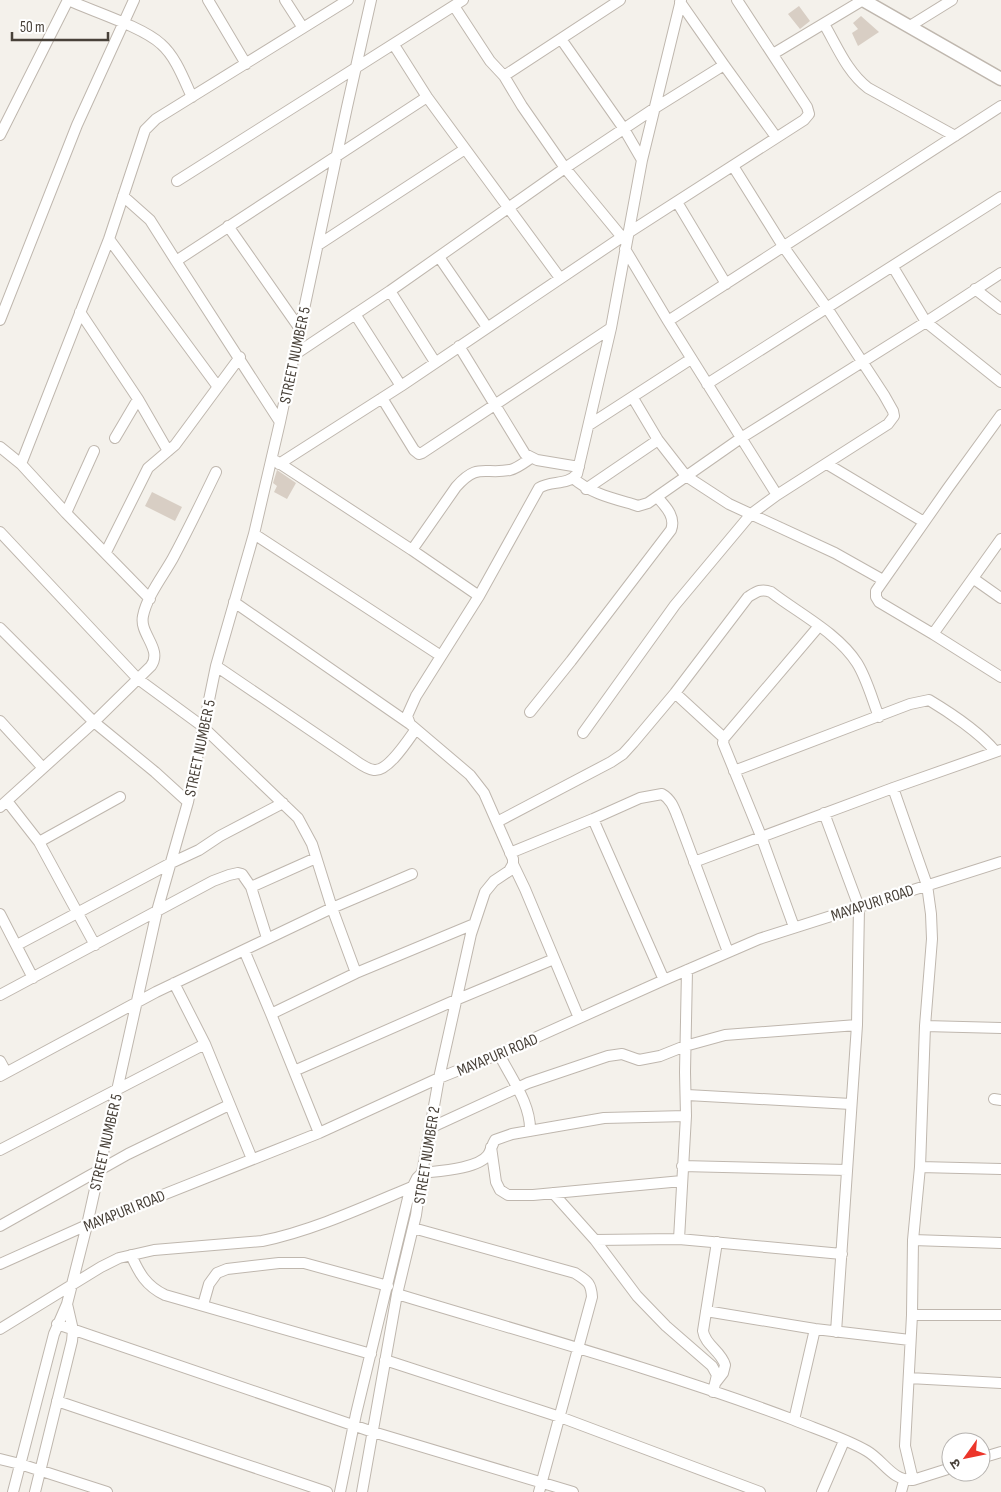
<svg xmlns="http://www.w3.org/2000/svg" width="1001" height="1492" font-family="'Sofia Sans Condensed','Noto Sans Devanagari',sans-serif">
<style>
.building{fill:#d8cec4}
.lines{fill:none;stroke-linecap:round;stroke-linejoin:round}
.minor-casing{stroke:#bfb7ae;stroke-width:12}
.tertiary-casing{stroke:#bfb7ae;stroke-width:15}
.minor{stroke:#fff;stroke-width:10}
.tertiary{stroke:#fff;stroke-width:12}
.labels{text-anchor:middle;stroke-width:4.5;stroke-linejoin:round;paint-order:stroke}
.street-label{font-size:16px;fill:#484139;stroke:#fff}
</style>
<rect width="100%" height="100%" fill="#f4f1eb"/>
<!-- building -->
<path class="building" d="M799,6L810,21L800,29L788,14Z
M861,16L879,32L858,46L852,33L858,29L853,23Z
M277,470L296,483L287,499L274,492L277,486L273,483Z
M152,492L182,507L175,521L145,506Z"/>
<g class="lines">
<!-- minor casing -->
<g class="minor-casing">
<path id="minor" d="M68,0C92,11 143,27 161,44C176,57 184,80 192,97
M208,0L246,64
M285,0L303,28
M680,2L724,65L776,137
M454,6L490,61L504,76L522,106L565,168L626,242
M824,24C837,46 847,72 868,88L955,136
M910,26L952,0
M561,39L624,129L642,160
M394,45L427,97L560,278
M773,54L863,0
M504,76L620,0
M0,135L68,0
M177,181L463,0
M123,196L150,220L176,261
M677,202L726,284
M228,226L300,329
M628,233L804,120L809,114L807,107L737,0
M109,239L218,387
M318,245L465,149
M625,249L668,321L777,495
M439,257L487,327
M893,267L926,322L1001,273
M975,289L1001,309
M390,291L435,362
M80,312L138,399L168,451
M355,314L401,386
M0,320L77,125L134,0
M668,321L1001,106
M459,346L525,454L537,460L579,467
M294,355L390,291L565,168L655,108L724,65
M707,384L1001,197
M382,398L414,450L419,454L422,453L611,328
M633,398L658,440L686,476L729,504L835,553L883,580
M280,422L176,261L427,97
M589,425L691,359
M115,438L138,399
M0,447L21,464L66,513L150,599
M276,461L412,550L479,596
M21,464L109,239L145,130L156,119L348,0
M279,464L401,386L622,237
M827,464L924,522
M573,478C590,493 611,498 632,504L638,506L648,503L741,438L926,322L1001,382
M586,489L658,440
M66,513L94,451
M0,532L138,679L202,726L298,818L312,844L332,908L356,973
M254,534L441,656
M1001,539L933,634L1001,677
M412,550L456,487C478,462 484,475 510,470C518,468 525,462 531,458
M106,552L148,468L175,445L240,357
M974,579L1001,598
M234,602L410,724
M0,628L94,722L155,772L188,802
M933,634L879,602L876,597V591L948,488L1001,415
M216,666L353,759C359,763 366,769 374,770C388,772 408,740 416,729
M675,693L724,738
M530,712L571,661L671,530C676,517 666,507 658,498
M0,721L43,768
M583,733L675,605L751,514L777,495L888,424L894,416L893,411L884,395L827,308L783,246L733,166
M734,771L910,704L929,700C949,712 980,733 995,751
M893,788L927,885L931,914L932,939L925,1026L920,1167L913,1240L912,1315L905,1446L913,1480L951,1468
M7,801L39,842L95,945
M0,807L94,722L151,666C163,649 139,634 143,616C147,596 163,576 173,558C188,530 202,501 216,472
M824,813L859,907L857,1025L836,1332
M593,819L664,980
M497,822L611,762L623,754L633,743L675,693L748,597C756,592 761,588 771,592C798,613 838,633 857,663C867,679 872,699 879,717
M39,842L120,797
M510,853L593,819L640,798L662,794C671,799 674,808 678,818L728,952
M694,862L893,788L1001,750
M513,864L525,889L579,1018
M251,887L316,858
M0,914L33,978
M794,927L761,836L723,743L724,738L819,626
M17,945L171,863L199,850L220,836L283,803
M244,950L271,1014L319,1133
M174,983L205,1044L252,1159
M0,995L213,881L229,875L238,873L242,874L251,887L267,938
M271,1014L356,973L474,924
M925,1026L1001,1028
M499,1054C511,1078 531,1104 530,1131
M0,1061L6,1072
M294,1071L458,999L554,959
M0,1076L156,992L332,908L412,874
M687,1095L851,1104
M994,1099L1001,1100
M430,1128L528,1083L608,1056L622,1054L639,1060L660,1056L685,1046L725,1035L857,1025
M491,1147L496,1182L500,1190L508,1195H533L682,1181
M0,1150L205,1044
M682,1166L847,1170
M920,1167L1001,1169
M553,1193L595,1240L637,1296L666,1326L712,1366L717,1375L713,1392
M0,1226L128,1154L229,1105
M413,1228L575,1273C587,1281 591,1282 592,1297L539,1492
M679,1239L686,1116L685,1072L687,970
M595,1240L679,1239L842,1254
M913,1240L1001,1243
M131,1255C139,1273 146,1286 165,1295L371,1354
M0,1264L87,1225L319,1133L439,1078L499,1054L664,980L759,939L1001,862
M397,1294C529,1334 664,1371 794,1420C816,1429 847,1439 867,1451C884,1461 892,1481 913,1480
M203,1305L209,1284L217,1273L227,1269L279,1263H304L388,1286
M706,1311L815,1329L910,1340
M912,1315H1001
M57,1324L373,1432L573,1492
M0,1329L101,1267L119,1258L154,1250L262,1241C312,1231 366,1206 414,1186
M385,1360L560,1417L760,1492
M909,1378L1001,1383
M716,1382L723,1373L725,1365C721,1351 705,1345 703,1331L717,1242
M57,1401L327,1492
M794,1420L815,1329
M981,1458L1001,1452
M0,1459L20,1464L107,1492
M13,1492L54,1334L67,1304L87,1225L157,911L188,802L216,666L254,534L280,422L347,107L371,0
M35,1492L72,1341L73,1330L67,1304
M340,1492L356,1414L409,1194L417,1178L422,1173C438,1171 478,1169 488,1155C491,1150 492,1145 495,1140L512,1134L604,1118L686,1116
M362,1492L397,1294L416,1215L422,1173L439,1078L471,934L485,892L494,881L509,871L513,864V859L484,793L470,775L410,724L407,716L416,696L479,596L539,488C551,480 567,486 577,474L611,328L642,160L681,0
M822,1492L844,1441
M901,1492L904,1481"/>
</g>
<!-- tertiary casing -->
<g class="tertiary-casing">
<path id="tertiary" d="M863,0L1001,79"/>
</g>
<!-- minor -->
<use href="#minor" class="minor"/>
<!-- tertiary -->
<use href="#tertiary" class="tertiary"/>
</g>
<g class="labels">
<!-- street labels -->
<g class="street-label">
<text transform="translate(294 355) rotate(-78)" y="6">STREET NUMBER 5</text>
<text transform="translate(199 748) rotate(-78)" y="6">STREET NUMBER 5</text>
<text transform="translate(872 902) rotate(-18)" y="6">MAYAPURI ROAD</text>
<text transform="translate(497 1054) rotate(-23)" y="6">MAYAPURI ROAD</text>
<text transform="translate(105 1142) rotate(-77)" y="6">STREET NUMBER 5</text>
<text transform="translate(426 1155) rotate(-81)" y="6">STREET NUMBER 2</text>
<text transform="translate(124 1210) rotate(-22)" y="6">MAYAPURI ROAD</text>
</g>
</g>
<!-- north arrow -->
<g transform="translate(966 1457) rotate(237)"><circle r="24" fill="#ffffff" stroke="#b6b3b0"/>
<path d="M0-4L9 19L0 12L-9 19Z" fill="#ec352a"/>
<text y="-8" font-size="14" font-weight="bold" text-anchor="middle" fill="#484139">उ</text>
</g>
<!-- scale -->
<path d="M12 32v8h96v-8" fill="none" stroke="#484139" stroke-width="2.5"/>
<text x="20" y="32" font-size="15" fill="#484139" stroke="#ffffff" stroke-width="4" paint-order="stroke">50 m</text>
</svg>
